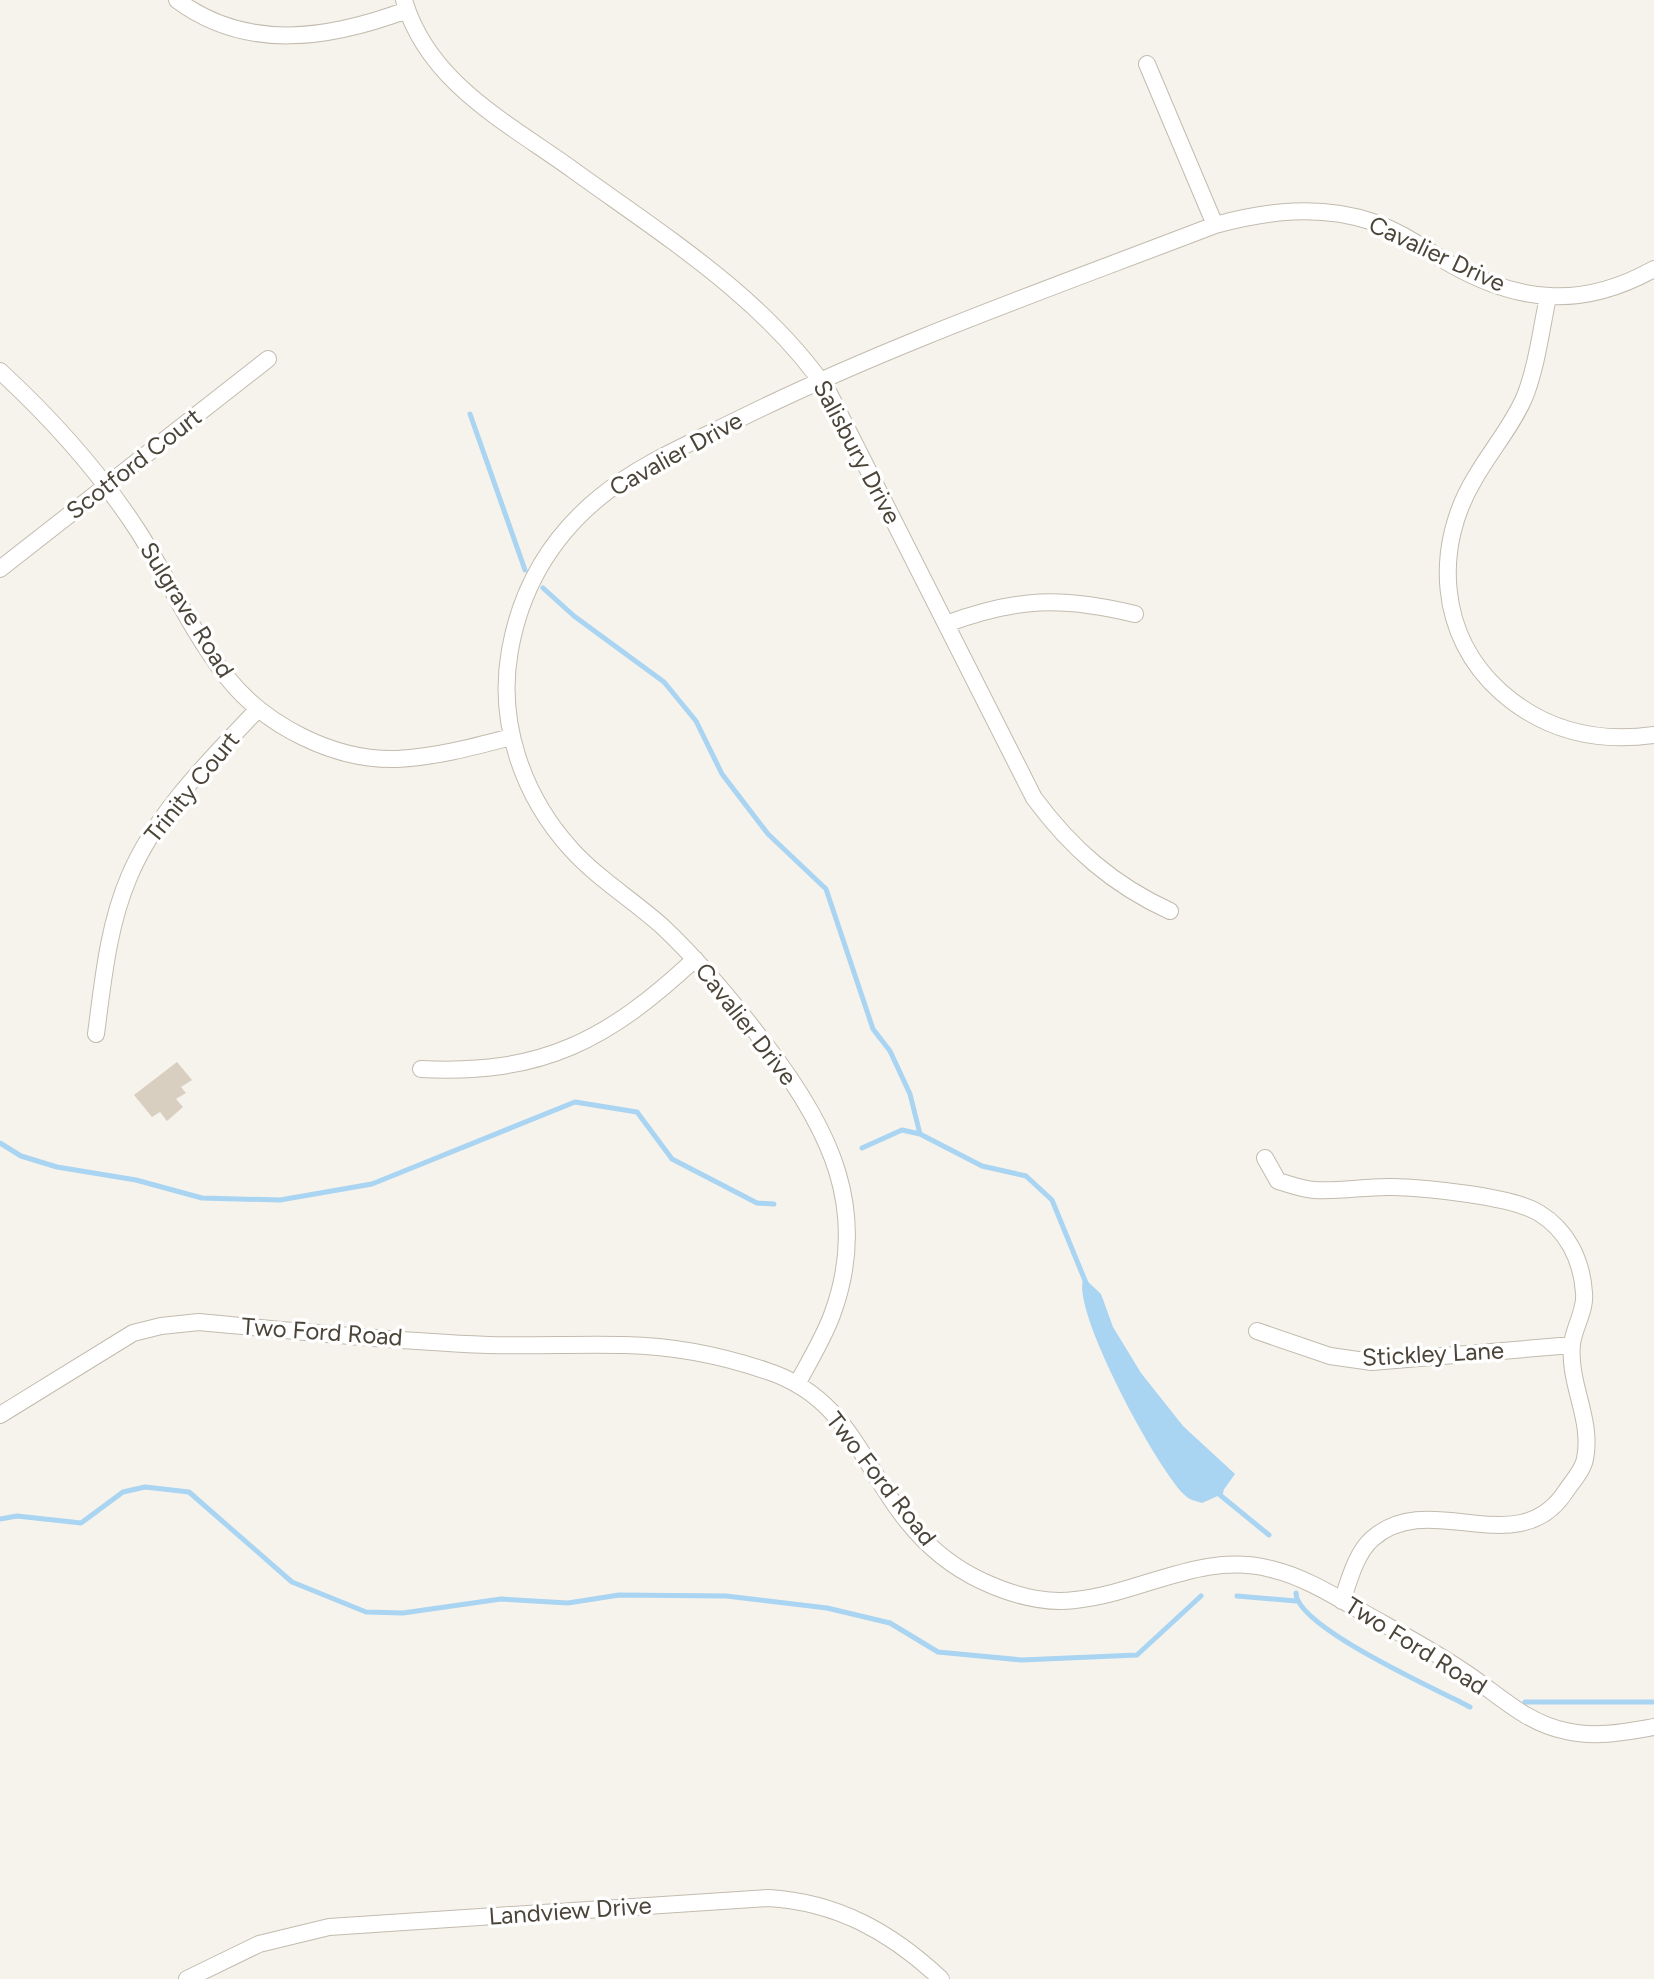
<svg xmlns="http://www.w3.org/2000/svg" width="1654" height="1979" font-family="Figtree,sans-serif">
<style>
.water{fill:#a9d4f2}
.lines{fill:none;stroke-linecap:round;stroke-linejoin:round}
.stream{stroke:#a9d4f2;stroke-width:5}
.building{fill:#d8cfc1}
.street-casing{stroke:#c2bbae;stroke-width:18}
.street{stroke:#fff;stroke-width:16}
.labels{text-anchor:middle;stroke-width:7;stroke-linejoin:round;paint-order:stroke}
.street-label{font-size:24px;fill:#4b4439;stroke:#fff}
</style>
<rect width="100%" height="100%" fill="#f6f3ec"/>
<!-- water -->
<path class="water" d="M1084,1278L1101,1294L1113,1327L1141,1373L1183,1426L1235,1474L1220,1495L1202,1503C1197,1501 1190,1500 1187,1497C1160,1476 1068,1305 1084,1278Z"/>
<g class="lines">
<!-- stream -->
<path class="stream" d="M470,414L525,570
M543,588L574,616L664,682L696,721L722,774L768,834L826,889L873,1029L890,1051L910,1094L920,1134
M0,1143L21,1156L57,1167L136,1180L202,1198L280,1200L372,1184L575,1102L637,1112L672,1159L757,1203L774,1204
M862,1148L902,1130L920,1134L982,1166L1026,1176L1052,1200L1086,1283
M1221,1491L1220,1495L1269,1535
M0,1519L17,1516L81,1523L123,1492L145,1487L189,1492L292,1582L366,1612L403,1613L501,1599L568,1603L619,1595L726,1596L827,1608L890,1623L938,1652L1022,1660L1137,1655L1201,1596
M1296,1593C1296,1627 1438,1690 1470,1707
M1237,1596L1296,1601
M1525,1702H1654"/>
</g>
<!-- building -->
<path class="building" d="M177,1062L192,1080L181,1087L186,1093L176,1099L183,1107L167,1121L160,1112L152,1117L134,1095Z"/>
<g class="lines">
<!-- street casing -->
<g class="street-casing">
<path id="street" d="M177,0C247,52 329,39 407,10
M404,0C428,83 508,123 573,170C663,235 766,299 829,393L1034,798C1071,848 1113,885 1170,911
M1147,64L1215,225
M1548,297C1541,330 1537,365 1525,396C1513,425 1491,450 1475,478C1433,547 1438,636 1501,692C1545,731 1596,743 1654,735
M0,371C52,419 99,471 138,531C168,578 191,631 226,676C264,725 334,761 397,759C436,757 473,747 511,737
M0,569L268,359
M946,624C1017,598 1061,596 1135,614
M96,1034C103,981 108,926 129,877C156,812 211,759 258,709
M421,1069C543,1075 608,1040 695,959
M1265,1158L1278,1181C1289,1184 1302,1189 1314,1190C1340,1192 1367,1186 1393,1187C1426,1188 1512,1196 1539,1213C1567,1230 1582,1260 1584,1293C1586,1310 1574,1327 1572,1344C1568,1384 1593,1419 1585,1459C1583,1470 1572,1482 1566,1491C1518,1565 1430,1487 1372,1539C1356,1553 1349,1581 1342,1601
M1257,1331L1330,1356L1372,1362L1572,1345
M797,1384C809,1362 823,1339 832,1315C871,1210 829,1127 765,1044C734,1003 701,963 663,927C633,900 598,879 571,849C522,795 497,721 510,650C521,588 551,537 600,497C640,464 689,444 735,421C890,344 1054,287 1215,225C1267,211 1320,204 1373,222C1402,232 1426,250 1452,265C1522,304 1584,308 1654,269
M0,1415L133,1333L161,1326L199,1322C295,1331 392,1341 488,1345C534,1346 580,1344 625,1345C672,1346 723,1356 767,1371C847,1397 861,1464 907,1521C927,1546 952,1567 982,1581C1010,1594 1044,1604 1075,1600C1143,1593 1201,1551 1271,1569C1305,1577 1336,1597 1366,1614C1398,1632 1432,1650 1463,1671C1497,1693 1525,1723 1566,1731C1596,1738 1625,1732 1654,1727
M187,1979L259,1944L329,1927L768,1898C837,1902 891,1932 941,1979"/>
</g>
<!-- street -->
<use href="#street" class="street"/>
</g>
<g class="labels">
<!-- street labels -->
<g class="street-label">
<text transform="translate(1437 254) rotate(25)" y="8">Cavalier Drive</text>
<text transform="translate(857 452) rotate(62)" y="8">Salisbury Drive</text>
<text transform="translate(676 454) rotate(-29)" y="8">Cavalier Drive</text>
<text transform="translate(134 464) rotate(-38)" y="8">Scotford Court</text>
<text transform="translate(187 610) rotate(58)" y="8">Sulgrave Road</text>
<text transform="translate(192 787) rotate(-51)" y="8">Trinity Court</text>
<text transform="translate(746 1024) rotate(52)" y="8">Cavalier Drive</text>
<text transform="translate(322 1332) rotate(4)" y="8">Two Ford Road</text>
<text transform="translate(1433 1354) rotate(-3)" y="8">Stickley Lane</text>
<text transform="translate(881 1479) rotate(52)" y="8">Two Ford Road</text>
<text transform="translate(1416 1646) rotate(32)" y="8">Two Ford Road</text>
<text transform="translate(570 1911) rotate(-4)" y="8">Landview Drive</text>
</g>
</g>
</svg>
